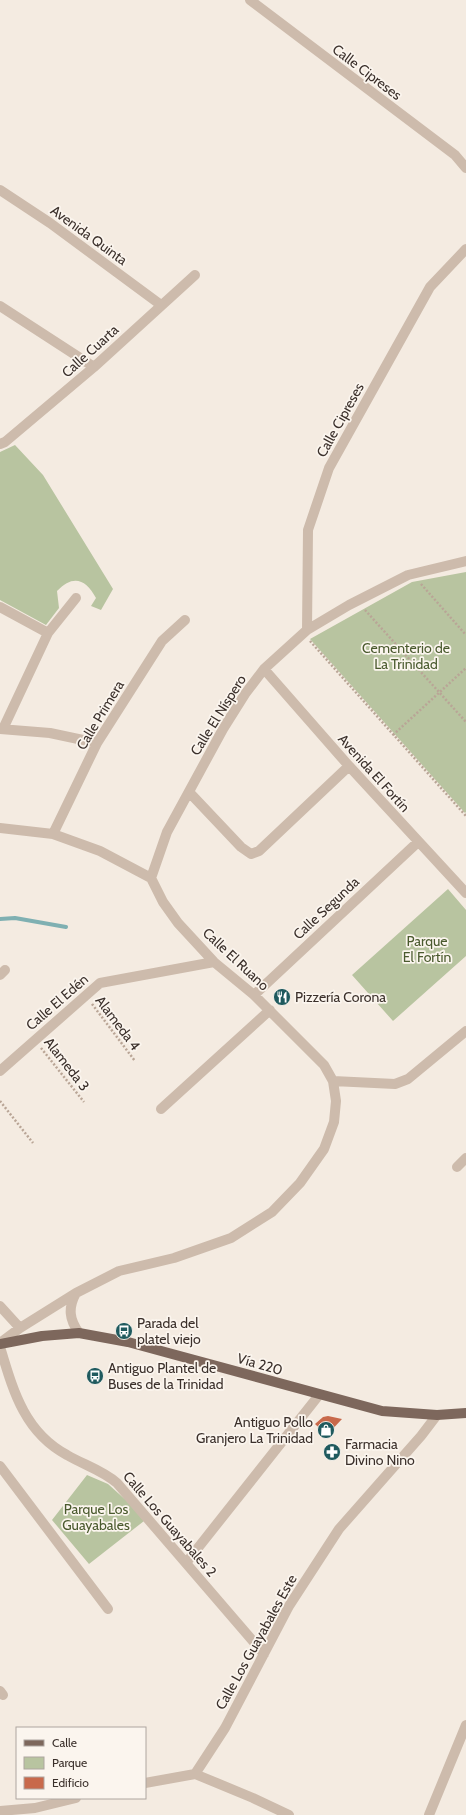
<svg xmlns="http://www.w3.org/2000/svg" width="466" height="1815" font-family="Cabin,sans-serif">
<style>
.green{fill:#b8c4a0}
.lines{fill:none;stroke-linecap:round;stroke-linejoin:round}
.stream{stroke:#7fb0b2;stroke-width:4}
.building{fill:#c8694b}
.path{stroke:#b9a596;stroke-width:2.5;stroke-dasharray:2 2;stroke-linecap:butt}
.minor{stroke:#cdbbac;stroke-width:10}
.major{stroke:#7d675c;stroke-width:10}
.labels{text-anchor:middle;stroke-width:3.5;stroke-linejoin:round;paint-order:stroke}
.street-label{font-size:14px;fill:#3b302b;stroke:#fbf5ee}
.park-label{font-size:14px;fill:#4a5a2e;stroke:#fbf5ee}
.poi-label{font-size:14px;fill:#3b302b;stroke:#fbf5ee;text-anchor:start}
</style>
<rect width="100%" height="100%" fill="#f4ebe1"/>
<!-- green -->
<path class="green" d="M15,445L43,475L113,589L101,610L91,606L96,598C86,579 73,574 57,591L59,608L46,625L0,600V452Z
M466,572V812L465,813L310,639L412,582Z
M448,889L466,910V956L393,1021L352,975Z
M87,1475L108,1484L128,1502L144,1521L89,1564L52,1520Z"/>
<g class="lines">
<!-- stream -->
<path class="stream" d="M0,919L15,918L66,927"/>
</g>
<!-- building -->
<path class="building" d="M328,1416L342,1419L327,1435L315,1424L323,1417Z"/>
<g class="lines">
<!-- path -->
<path class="path" d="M421,584L466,635
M365,610L466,722
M310,641L466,816
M393,735L466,668
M92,1004L135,1061
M41,1048L84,1102
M0,1101L33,1143"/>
<!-- minor -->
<path class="minor" d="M250,0L455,155L466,168
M0,190L50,223L161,305
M0,306L94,367
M0,444L5,442L94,367L195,275
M0,607L48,633
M307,630L308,530L329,468L430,287L466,249
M264,669L349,766L466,893
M0,729L50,733L97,743
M3,729L48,633L76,598
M189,792L241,847L251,854L259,851L349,766
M0,828L53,834L100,851L151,878L163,902L178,923L214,962L254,995L324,1065L333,1081L336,1101L334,1122L324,1149L300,1183L272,1212L231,1238L174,1258L119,1271L76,1293L20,1328L0,1343
M53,834L97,743L162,641L185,620
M151,878L167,832L223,729L245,694L264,669L307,630L349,605L408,575L466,561
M0,975L5,970
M254,995L418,842
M0,1071L100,983L214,962
M333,1081L395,1084L408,1079L466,1031
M161,1109L270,1010
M457,1167L466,1158
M76,1293C68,1308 69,1319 79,1333
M0,1306L20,1328
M0,1347C13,1390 24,1432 67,1455C84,1465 102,1470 117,1483L264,1654
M0,1466L108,1609
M186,1563L319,1395
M0,1691L3,1695
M195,1774L225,1728L289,1606L339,1529L421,1436L437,1415
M145,1783L195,1774L253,1798L289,1815
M0,1811L35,1808L76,1798
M429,1815L466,1725"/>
<!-- major -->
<path class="major" d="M0,1344L42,1336L79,1333L128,1342L382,1411L437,1415L466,1413"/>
</g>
<!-- icons -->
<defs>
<g id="restaurant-disc" transform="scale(0.9)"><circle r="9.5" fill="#1f5a5e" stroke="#fbf5ee"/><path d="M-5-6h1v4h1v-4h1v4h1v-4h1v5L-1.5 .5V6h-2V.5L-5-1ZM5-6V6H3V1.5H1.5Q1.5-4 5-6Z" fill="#fff"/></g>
<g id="bus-disc" transform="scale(0.9)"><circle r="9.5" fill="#1f5a5e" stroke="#fbf5ee"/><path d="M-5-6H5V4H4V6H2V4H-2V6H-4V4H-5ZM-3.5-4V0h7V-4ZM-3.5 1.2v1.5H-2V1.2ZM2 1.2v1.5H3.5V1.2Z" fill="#fff"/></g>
<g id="shop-disc" transform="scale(0.9)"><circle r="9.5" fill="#1f5a5e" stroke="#fbf5ee"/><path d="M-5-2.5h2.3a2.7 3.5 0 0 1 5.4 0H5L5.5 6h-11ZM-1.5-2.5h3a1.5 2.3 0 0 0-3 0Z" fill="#fff"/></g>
<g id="pharmacy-disc" transform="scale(0.9)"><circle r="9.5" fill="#1f5a5e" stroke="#fbf5ee"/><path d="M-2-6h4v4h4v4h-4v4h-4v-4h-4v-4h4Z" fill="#fff"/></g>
</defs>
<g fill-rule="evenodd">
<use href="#restaurant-disc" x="282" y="997"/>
<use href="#bus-disc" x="124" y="1331"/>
<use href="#bus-disc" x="95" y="1376"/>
<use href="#shop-disc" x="326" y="1430"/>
<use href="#pharmacy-disc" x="332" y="1452"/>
</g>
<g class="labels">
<!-- street labels -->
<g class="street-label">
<text transform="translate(367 72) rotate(37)" y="5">Calle Cipreses</text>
<text transform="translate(89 235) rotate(36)" y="5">Avenida Quinta</text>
<text transform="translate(90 351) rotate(-42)" y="5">Calle Cuarta</text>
<text transform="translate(340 420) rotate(-61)" y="5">Calle Cipreses</text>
<text transform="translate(100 715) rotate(-59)" y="5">Calle Primera</text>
<text transform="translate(218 715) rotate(-58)" y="5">Calle El Níspero</text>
<text transform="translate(374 773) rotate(48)" y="5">Avenida El Fortín</text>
<text transform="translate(326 908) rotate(-43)" y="5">Calle Segunda</text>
<text transform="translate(236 959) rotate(43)" y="5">Calle El Ruano</text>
<text transform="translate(57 1002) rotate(-41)" y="5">Calle El Edén</text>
<text transform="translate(118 1023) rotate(53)" y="5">Alameda 4</text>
<text transform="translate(67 1064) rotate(52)" y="5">Alameda 3</text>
<text transform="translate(260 1364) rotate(16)" y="5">Vía 220</text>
<text transform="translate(170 1524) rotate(49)" y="5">Calle Los Guayabales 2</text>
<text transform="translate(256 1642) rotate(-61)" y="5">Calle Los Guayabales Este</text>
</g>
<!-- park labels -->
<g class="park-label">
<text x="406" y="653">Cementerio de<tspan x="406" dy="16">La Trinidad</tspan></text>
<text x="427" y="946">Parque<tspan x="427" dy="16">El Fortín</tspan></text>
<text x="96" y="1514">Parque Los<tspan x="96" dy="16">Guayabales</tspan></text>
</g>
<!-- poi labels -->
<g class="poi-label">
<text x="295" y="1002">Pizzería Corona</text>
<text x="137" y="1328">Parada del<tspan x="137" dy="16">platel viejo</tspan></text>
<text x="108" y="1373">Antiguo Plantel de<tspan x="108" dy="16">Buses de la Trinidad</tspan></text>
<text x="313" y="1427" text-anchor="end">Antiguo Pollo<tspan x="313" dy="16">Granjero La Trinidad</tspan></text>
<text x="345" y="1449">Farmacia<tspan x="345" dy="16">Divino Nino</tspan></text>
</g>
</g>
<!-- legend -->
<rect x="16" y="1727" width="130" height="72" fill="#fbf5ee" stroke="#aea6a0"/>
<rect x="24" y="1740" width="20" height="6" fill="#7d675c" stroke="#aea6a0"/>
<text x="52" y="1747" font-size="12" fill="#3b302b">Calle</text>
<rect x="24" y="1757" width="20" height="12" fill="#b8c4a0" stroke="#aea6a0"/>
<text x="52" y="1767" font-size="12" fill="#3b302b">Parque</text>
<rect x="24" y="1777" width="20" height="12" fill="#c8694b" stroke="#aea6a0"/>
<text x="52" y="1787" font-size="12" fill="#3b302b">Edificio</text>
</svg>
